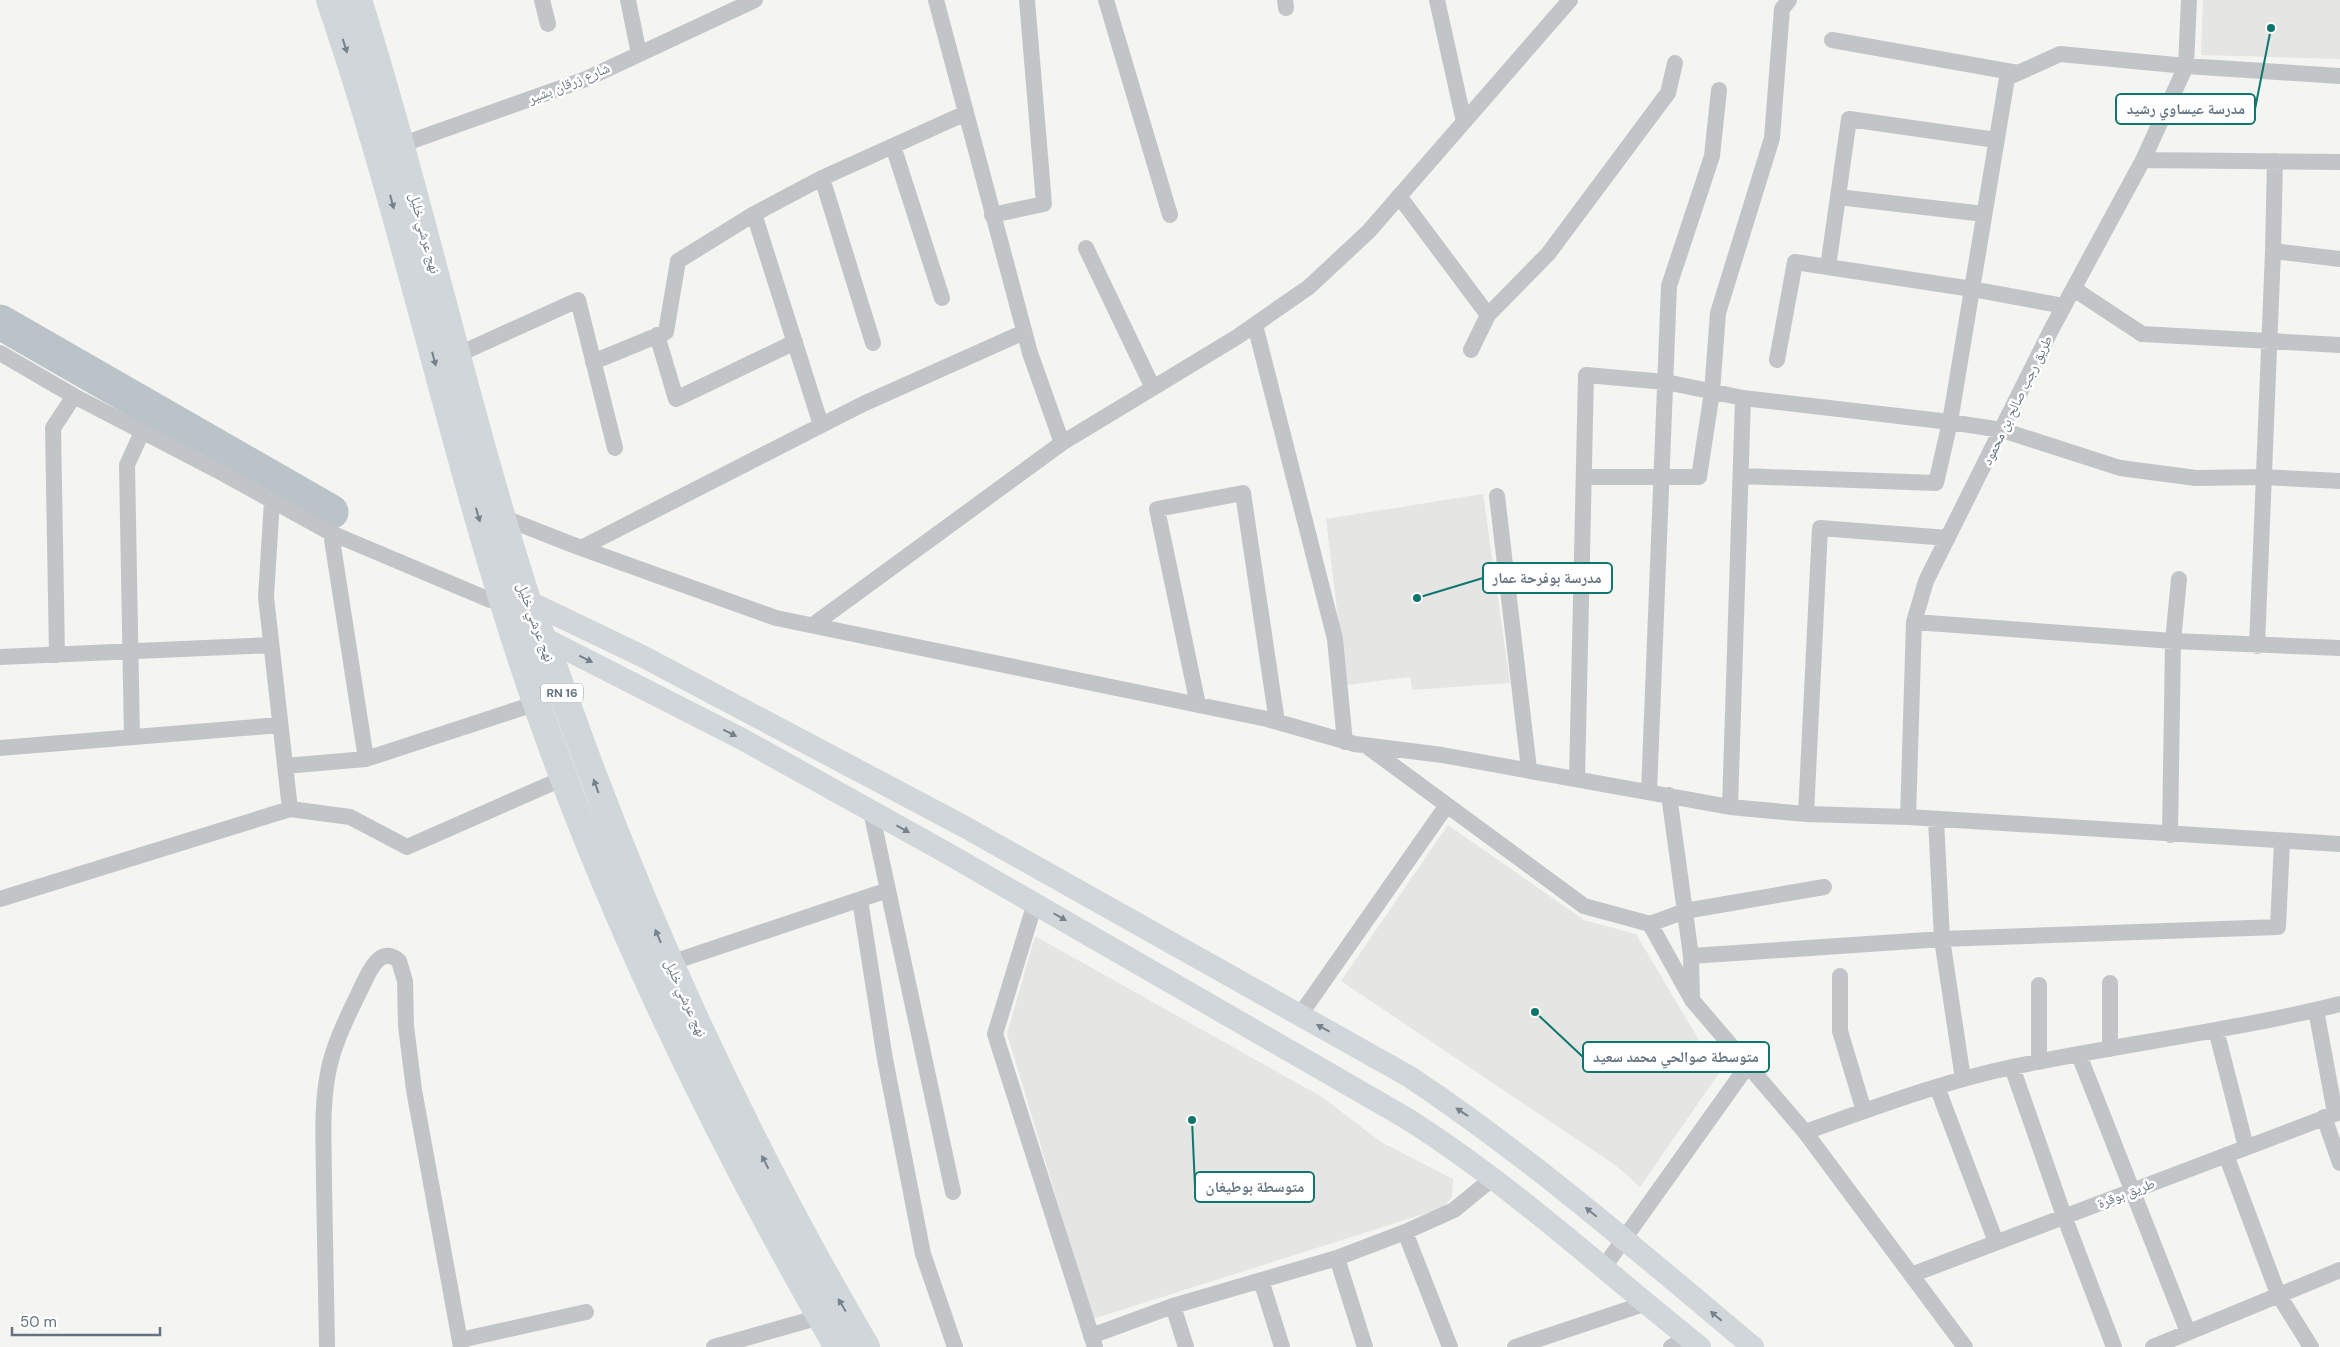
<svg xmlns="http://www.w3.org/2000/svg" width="2340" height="1347" font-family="'DM Sans','Noto Naskh Arabic',sans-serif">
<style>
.built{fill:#e5e6e4}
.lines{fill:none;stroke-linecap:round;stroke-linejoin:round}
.river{stroke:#b9c3c8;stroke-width:35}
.street{stroke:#c2c5c8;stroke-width:16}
.secondary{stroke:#d1d6da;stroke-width:22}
.highway{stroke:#d1d6da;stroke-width:28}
.oneway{fill:#74828e}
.labels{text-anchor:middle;stroke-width:5;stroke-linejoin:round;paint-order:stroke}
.shield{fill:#fff;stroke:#929da7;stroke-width:1}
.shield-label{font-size:12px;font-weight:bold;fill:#647381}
.street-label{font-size:14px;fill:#647381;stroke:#fff}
.leader{fill:none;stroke:#0f766e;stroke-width:2}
.callout-dot{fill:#0f766e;stroke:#fff;stroke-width:2}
.callout{fill:#fff;stroke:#0f766e;stroke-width:2}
.callout-label{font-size:15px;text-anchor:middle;font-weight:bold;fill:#647381}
</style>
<rect width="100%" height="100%" fill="#f4f4f0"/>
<!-- built -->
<path class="built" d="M2203,0H2340V59L2201,55Z
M1483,494L1510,683L1412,690L1410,677L1346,685L1326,519Z
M1448,825L1584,920L1636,934L1703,1047L1715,1043L1726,1063L1640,1187L1618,1167L1341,981Z
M1035,936L1322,1097L1381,1142L1453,1179L1452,1197L1443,1208L1093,1319L1007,1034Z"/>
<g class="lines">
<!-- river -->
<path class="river" d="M0,322L331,512"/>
<!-- street -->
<path class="street" d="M542,0L548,24
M628,0L639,54
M936,0L1030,353L1062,443
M1106,0L1170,215
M1285,0L1286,8
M1437,0L1464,122
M1832,40L2018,73
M893,146L942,298
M392,148L586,79L755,0
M2143,160L2340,162
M822,178L873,343
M1399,196L1488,315L1471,350
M1838,197L1984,214
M754,214L821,425
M992,215L1044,204L1027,0
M1086,248L1153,388
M2273,251L2275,161
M1828,267L1849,119L1996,140
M2074,289L2142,334L2340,345
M1488,315L1548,254L1668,93L1675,63
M1255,325L1335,639L1345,742
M657,335L676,399L795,342
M0,353L74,396L224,474L331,533L490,600
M457,355L578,300L615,448
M1777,360L1795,262L1972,289L2064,306
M593,362L666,332L678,261L754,214L822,178L966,113
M1741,476L1936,483L1950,422L2007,78L2060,54L2186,66L2340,76
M1584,477H1699L1712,392L1718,313L1772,138L1782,9L1789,0
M1497,496L1529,769
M272,500L266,597L290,809
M502,517L581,548L776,618L1267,719L1355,744L1442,755L1730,807L1806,814L1908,817L2340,844
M331,533L366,759
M581,548L863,404L1024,332
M1914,622L2173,641L2340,648
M813,625L1062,443L1237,337L1309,287L1369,231L1570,0
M2257,646L2273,251L2340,259
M57,655L53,428L74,396
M0,657L271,645
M1198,705L1157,509L1243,493L1277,722
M132,737L127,465L142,432
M1368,747L1584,906L1650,924L1691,998
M0,748L280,725
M285,766L366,759L537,703
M1577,779L1586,375L1666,382L1743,398
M1649,792L1669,286L1712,156L1719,90
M1669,795L1691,956L1692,1000L1805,1132L1965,1347
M1730,807L1743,398L1950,422L2002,430L2120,468L2196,478L2264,477L2340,481
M871,811L953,1192
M1806,814L1820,528L1948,538
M1908,817L1914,622L1926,581L2051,330L2143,160L2186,66L2189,0
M1936,819L1942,939L1963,1079
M2170,835L2173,641L2179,579
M0,899L290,809L350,817L407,847L564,778
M860,900L885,1059L923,1254L955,1347
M1035,903L995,1034L1095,1347
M1650,924L1685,911L1824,887
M1691,956L1942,939L2278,927L2282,842
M670,963L888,890
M1840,976V1031L1864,1111
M2110,983V1049
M2039,985V1062
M2316,1010L2335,1113
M1300,1015L1447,805
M2216,1030L2246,1147
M2079,1055L2188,1332
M2012,1067L2064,1216L2114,1347
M1937,1087L1996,1242
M2324,1117L2340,1163
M1805,1132C1873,1108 1941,1082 2012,1067C2121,1044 2232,1031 2340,1004
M2226,1155L2278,1294L2311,1347
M1405,1232L1450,1347
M1337,1258L1365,1347
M1604,1267L1748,1065
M1911,1275L2340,1112
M1261,1280L1282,1347
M1173,1306L1186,1347
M1091,1336L1173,1306L1337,1258L1405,1232L1454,1210L1493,1178
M460,1340L586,1312
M327,1347C326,1292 325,1238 324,1183C324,1147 321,1109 328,1073C334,1040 352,1008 366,978C373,964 383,947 399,961L405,981L406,1026L414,1090L461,1347
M714,1347L820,1317
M1515,1347L1647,1303
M1671,1347L1689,1338
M2153,1347L2340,1270"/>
<!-- secondary -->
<path class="secondary" d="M519,597L642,656L965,827L1410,1077C1531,1158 1641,1253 1753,1347
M534,633L742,739L945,852L1406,1118C1512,1185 1603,1270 1700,1347"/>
<!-- highway -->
<path class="highway" d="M330,0C408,227 454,463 532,690C610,917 718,1139 838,1347
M358,0C419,196 463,398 525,594C529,608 536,621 541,635C551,659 560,685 569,710C648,931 747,1144 866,1347"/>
</g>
<!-- one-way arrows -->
<defs><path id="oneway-solid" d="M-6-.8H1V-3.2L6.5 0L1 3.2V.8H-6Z" transform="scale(1.25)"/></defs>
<g class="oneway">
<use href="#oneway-solid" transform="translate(345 46) rotate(72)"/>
<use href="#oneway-solid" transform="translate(392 202) rotate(75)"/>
<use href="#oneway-solid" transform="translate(434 359) rotate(75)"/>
<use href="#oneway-solid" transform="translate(478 515) rotate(74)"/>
<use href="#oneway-solid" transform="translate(586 659) rotate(27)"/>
<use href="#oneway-solid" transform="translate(730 733) rotate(27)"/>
<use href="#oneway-solid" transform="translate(596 786) rotate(-110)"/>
<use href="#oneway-solid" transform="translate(903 829) rotate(29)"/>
<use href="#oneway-solid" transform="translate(1060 917) rotate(30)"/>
<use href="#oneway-solid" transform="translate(658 936) rotate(-113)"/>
<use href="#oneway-solid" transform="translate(1323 1028) rotate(-151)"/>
<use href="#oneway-solid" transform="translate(1462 1112) rotate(-146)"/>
<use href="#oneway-solid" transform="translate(765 1162) rotate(-117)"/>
<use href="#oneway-solid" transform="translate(1591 1212) rotate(-141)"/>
<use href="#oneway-solid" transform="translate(842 1305) rotate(-121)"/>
<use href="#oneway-solid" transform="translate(1716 1316) rotate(-140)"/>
</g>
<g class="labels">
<!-- shield labels -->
<rect class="shield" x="541" y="683.5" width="42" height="19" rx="4"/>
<g class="shield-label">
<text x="562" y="697">RN 16</text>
</g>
<!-- street labels -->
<g class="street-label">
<text transform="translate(569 83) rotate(-22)" y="5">شارع زرقان بشير</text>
<text transform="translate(425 233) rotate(75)" y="5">نهج عرشي خليل</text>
<text transform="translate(2017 400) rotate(-64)" y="5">طريق رجب صالح بن محمود</text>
<text transform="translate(536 622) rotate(70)" y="5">نهج عرشي خليل</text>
<text transform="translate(686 998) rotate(66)" y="5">نهج عرشي خليل</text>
<text transform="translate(2126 1193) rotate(-21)" y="5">طريق بوقرة</text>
</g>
</g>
<!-- callouts -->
<path class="leader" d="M2271 28L2255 109M1417 598L1483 578M1535 1012L1583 1057M1192 1120L1195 1187"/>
<g class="callout-dot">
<circle cx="2271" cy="28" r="5"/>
<circle cx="1417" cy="598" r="5"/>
<circle cx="1535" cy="1012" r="5"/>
<circle cx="1192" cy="1120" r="5"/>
</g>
<g class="callout">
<rect x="2116" y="94" width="139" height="30" rx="5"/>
<rect x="1483" y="563" width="129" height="30" rx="5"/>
<rect x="1583" y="1042" width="186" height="30" rx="5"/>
<rect x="1195" y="1172" width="119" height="30" rx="5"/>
</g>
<g class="callout-label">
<text x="2186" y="114">مدرسة عيساوي رشيد</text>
<text x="1547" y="583">مدرسة بوفرحة عمار</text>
<text x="1676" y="1062">متوسطة صوالحي محمد سعيد</text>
<text x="1255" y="1192">متوسطة بوطيغان</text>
</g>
<!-- scale -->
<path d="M12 1327v8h148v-8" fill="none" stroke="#647381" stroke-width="2.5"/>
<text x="20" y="1327" font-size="15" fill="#647381" stroke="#ffffff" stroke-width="4" paint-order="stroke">50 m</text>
</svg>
